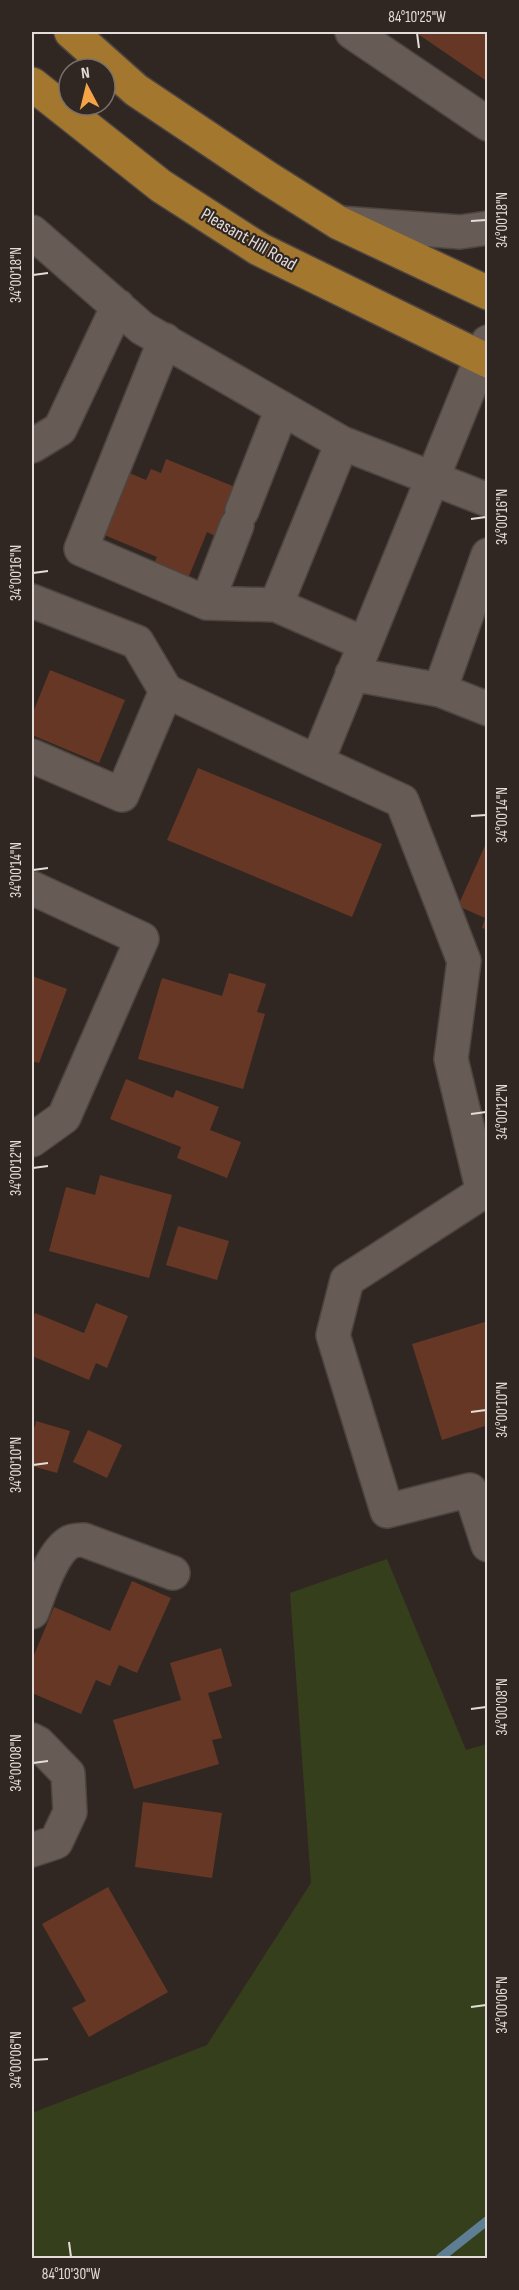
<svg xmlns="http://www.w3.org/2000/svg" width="519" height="2290" font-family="'Sofia Sans Condensed',sans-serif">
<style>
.green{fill:#363f1c}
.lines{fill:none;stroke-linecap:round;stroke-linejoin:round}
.stream{stroke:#5e7e93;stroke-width:9}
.building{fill:#673725}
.minor-casing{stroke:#4e4540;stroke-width:36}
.highway-casing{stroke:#4e4540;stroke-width:36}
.minor{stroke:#665b55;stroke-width:33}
.highway{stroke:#a3772e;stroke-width:33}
.ticks{fill:none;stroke:#e3dcd8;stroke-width:2}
.labels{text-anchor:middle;stroke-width:4.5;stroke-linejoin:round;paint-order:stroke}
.street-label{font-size:18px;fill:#e3dcd8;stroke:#312722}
.neatline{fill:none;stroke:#e3dcd8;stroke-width:2}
.ticks-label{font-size:15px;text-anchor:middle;fill:#e3dcd8}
</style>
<rect width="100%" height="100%" fill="#312722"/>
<!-- green -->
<path class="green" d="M387,1559L466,1750L487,1744V2258H32V2113L207,2045L311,1883L290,1593Z"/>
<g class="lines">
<!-- stream -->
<path class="stream" d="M440,2258L488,2220"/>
</g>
<!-- building -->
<path class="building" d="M415,32H488V82Z
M166,459L235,487L236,506L215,536L207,532L187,581L152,567L157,557L102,534L127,472L146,480L151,469L161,473Z
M50,670L125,700L99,763L32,735V715Z
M198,768L382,844L352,917L167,840Z
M488,839V930L482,928L485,918L458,906Z
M229,973L266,984L257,1012L265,1014L243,1089L138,1059L162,978L222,996Z
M32,976L67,989L39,1063L32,1061Z
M126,1079L173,1098L176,1090L219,1107L210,1130L241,1142L227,1178L177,1158L181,1147L110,1119Z
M100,1175L172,1195L149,1278L49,1251L66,1187L95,1195Z
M178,1226L229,1241L217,1280L166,1265Z
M96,1303L128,1316L107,1368L96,1363L89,1380L32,1356V1322L35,1313L84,1333Z
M488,1321V1425L442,1440L412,1344Z
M36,1421L70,1431L57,1473L32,1466V1426L35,1427Z
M88,1430L122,1445L107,1478L73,1462Z
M132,1581L171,1598L137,1673L119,1665L110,1686L96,1680L81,1714L32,1693V1660L54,1607L110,1631Z
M221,1648L232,1686L208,1693L222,1738L212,1740L219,1764L134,1789L113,1720L181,1700L170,1663Z
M143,1802L222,1813L212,1878L135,1867Z
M108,1887L168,1992L89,2037L72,2008L86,2001L42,1924Z"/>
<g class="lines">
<!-- minor casing -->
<g class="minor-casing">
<path id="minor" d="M352,32L488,124
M340,223L460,232L488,228
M32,232L142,328L342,443L488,500
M165,340L81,549L207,603L237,525
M342,443L276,605L365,644
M32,446L60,429L118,306
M242,511L282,409
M32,601L137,642L166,691L317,762L488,342
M207,603L276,605
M352,674L440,690L488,709
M440,690L488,555
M32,756L122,795L166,691
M317,762L402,801L464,961L451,1059L483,1192L347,1280L333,1335L387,1511L470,1490L488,1545
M32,888L142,939L64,1117L32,1140
M32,1612C40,1592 51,1553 70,1542C74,1540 80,1540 84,1540L173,1573
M32,1740L38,1743L68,1774L70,1812L56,1842L32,1850"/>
</g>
<!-- highway casing -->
<g class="highway-casing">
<path id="highway" d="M71,32L136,90L266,177L339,223L488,293
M32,84L161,186L259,249L488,361"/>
</g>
<!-- minor -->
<use href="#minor" class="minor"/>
<!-- highway -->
<use href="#highway" class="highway"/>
</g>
<!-- ticks -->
<path class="ticks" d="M417,33L419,48M471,221L486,220M33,275L48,273M471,519L486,517M33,573L48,571M471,816L486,815M33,870L48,868M471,1114L486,1112M33,1168L48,1166M471,1412L486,1410M33,1465L48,1463M471,1709L486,1707M33,1763L48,1761M471,2007L486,2005M33,2060L48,2059M69,2242L71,2257"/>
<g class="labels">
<!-- street labels -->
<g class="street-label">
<text transform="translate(249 239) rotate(30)" y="6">Pleasant Hill Road</text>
</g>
</g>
<!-- border -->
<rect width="519" height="2290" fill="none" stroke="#312722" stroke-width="66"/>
<!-- north arrow -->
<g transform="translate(87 87) rotate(353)"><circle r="28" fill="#312722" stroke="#786f6b" stroke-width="1.5"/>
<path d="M0-4.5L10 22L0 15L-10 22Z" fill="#f6a247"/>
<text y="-9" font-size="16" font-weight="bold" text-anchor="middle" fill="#e3dcd8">N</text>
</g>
<rect x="33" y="33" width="453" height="2224" class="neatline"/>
<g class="ticks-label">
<text x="417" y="22">84°10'25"W</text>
<text transform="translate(502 220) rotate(-90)" y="5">34°00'18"N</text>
<text transform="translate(16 275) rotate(-90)" y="5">34°00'18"N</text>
<text transform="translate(502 517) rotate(-90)" y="5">34°00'16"N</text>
<text transform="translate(16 573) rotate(-90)" y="5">34°00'16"N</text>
<text transform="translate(502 815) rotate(-90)" y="5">34°00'14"N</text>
<text transform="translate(16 870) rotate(-90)" y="5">34°00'14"N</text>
<text transform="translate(502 1112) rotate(-90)" y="5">34°00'12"N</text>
<text transform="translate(16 1168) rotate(-90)" y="5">34°00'12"N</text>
<text transform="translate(502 1410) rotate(-90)" y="5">34°00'10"N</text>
<text transform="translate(16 1465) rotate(-90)" y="5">34°00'10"N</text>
<text transform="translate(502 1707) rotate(-90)" y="5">34°00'08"N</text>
<text transform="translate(16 1763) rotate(-90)" y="5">34°00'08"N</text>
<text transform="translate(502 2005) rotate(-90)" y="5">34°00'06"N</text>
<text transform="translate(16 2060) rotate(-90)" y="5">34°00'06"N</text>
<text x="71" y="2279">84°10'30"W</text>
</g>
</svg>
